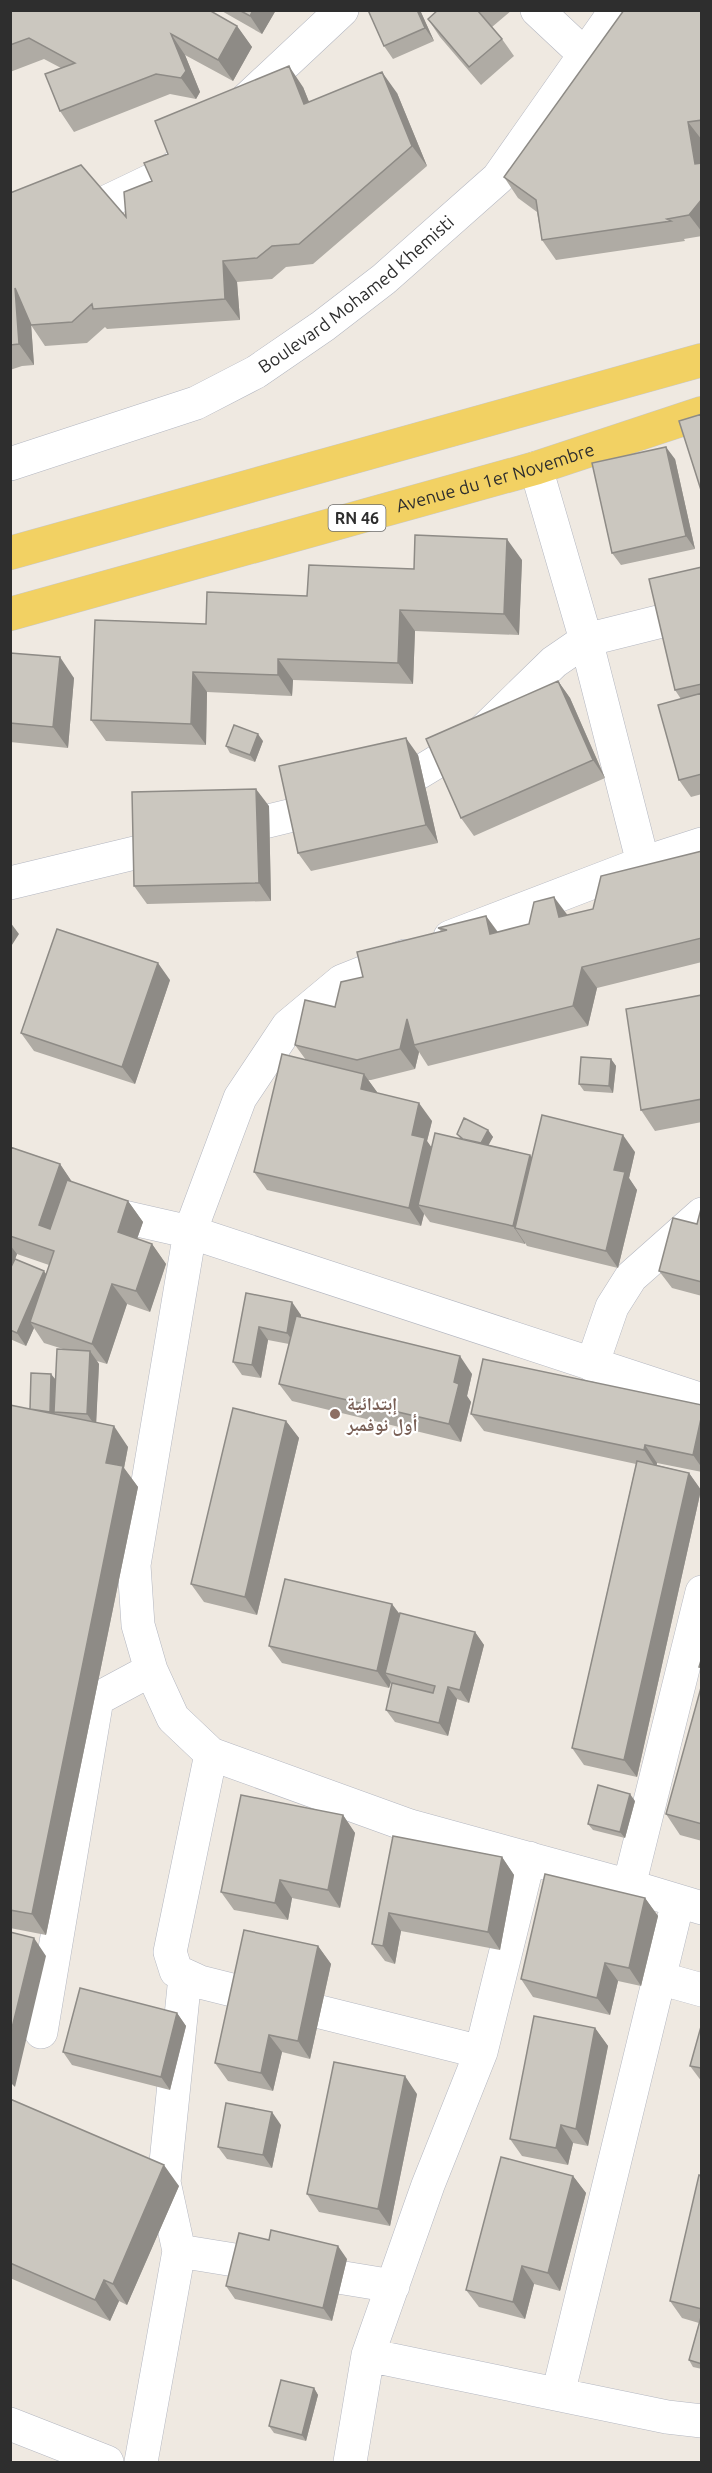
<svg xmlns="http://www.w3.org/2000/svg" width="712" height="2473" font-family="Ubuntu,'Noto Naskh Arabic',sans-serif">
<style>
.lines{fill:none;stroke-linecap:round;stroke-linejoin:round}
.minor-casing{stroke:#b4b7c1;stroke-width:34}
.secondary-casing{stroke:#b4b7c1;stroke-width:34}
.primary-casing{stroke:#c9c9c9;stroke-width:34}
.minor{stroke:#fff;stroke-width:33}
.secondary{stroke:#fff;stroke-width:33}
.primary{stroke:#f2d163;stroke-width:33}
.wall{fill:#afaba4;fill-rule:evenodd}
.shaded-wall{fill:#8e8b86}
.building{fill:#cbc7bf;stroke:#8e8b86;stroke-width:1.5}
.education-dot{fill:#8d6e63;stroke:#fff;stroke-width:2}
.labels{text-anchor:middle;stroke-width:4.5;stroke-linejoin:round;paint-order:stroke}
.shield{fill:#fff;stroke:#6d6d6d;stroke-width:1.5}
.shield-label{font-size:16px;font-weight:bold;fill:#2e2e2e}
.street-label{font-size:18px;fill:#2e2e2e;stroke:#fff}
.education-label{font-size:18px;font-weight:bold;fill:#785e54;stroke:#fff;text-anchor:start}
</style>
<rect width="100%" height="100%" fill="#efe9e1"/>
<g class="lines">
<!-- minor casing -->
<g class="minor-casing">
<path id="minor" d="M537,10L585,55
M246,100L342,10
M10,248L171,171L189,154
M536,468L586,640L643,863
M380,789L415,775L476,738L554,662L586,640L702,611
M227,831L334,805
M10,883L176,843
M450,937L643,863L702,844
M405,956L342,981L288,1026L240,1098L190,1232L134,1565L138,1625L151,1670L173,1718L211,1754L410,1826L629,1886L702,1908
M10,1191L190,1232L702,1400
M592,1365L612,1307L631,1277L702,1214
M211,1754L170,1952L176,1971L200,1982L481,2052L428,2185L368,2355L350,2462
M629,1886L702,1592
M659,1978L702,1990
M41,2032L97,1699L151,1670
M481,2052L529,1858
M179,2251L393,2286
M368,2355L667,2417L702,2421
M558,2394L678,1901
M10,2424L107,2462
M141,2462L179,2251L164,2182L185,1977"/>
</g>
<!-- secondary casing -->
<g class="secondary-casing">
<g id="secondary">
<path id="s1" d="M10,464L196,403L256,372L323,326L384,279L498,178L616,10"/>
</g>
</g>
<!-- primary casing -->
<g class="primary-casing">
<g id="primary">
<path d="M10,553L702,360"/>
<path id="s2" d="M10,614L536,468L702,413"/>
</g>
</g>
<!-- minor -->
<use href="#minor" class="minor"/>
<!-- secondary -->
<use href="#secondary" class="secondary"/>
<!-- primary -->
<use href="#primary" class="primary"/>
</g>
<!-- wall -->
<path class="wall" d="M10,10L237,26L252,47L233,81L185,55L200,92L196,99L170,94L74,132L60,111L61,68L44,59L10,72Z
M220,10H276L262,34Z
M368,10H420L434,41L393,59L384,46Z
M438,10H512L492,27L502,39L514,56L481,85L440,37L428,19Z
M702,10V236L684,239L685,241L556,260L542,240L537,212L518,198L504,177Z
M303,87L309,102L397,93L427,166L313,264L286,267L272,279L237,282L240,320L107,329L105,327L87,343L45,346L31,325L34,365L22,366L10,370V193L126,217L152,181L168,154Z
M675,459L695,549L621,565L612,553Z
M522,560L519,635L415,631L413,684L293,680L292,696L207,692L206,745L106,741L91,720L206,624L307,596L414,569Z
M702,567V794L691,797L679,780L681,699L675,690Z
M10,653L74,678L68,748L10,742Z
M558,681L570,698L605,778L474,836L461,818Z
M263,741L255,762L230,753L226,746Z
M418,755L438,843L311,871L298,853Z
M269,806L271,901L147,904L134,886Z
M702,851V962L597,988L588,1026L428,1066L419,1052L415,1069L371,1080H368L377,1092L376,1093L432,1121L427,1141L431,1147L460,1138L457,1134L488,1130L493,1137L488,1145L530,1155L532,1158L635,1152L629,1178L637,1190L618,1268L527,1246L525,1243V1244L430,1222L424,1214L421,1226L267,1190L254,1172L306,1060L295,1045L335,1007L363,977L441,931L438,928L486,916L498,932L593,909Z
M170,980L135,1084L34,1051L21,1033Z
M702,995V1122L655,1131L641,1110Z
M611,1059L616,1066L613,1093L584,1091L579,1084Z
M10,1147L60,1164L72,1182L128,1201L143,1222L137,1239L152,1244L166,1264L150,1312L127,1304L107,1364L97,1361L99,1364L96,1422L128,1447L124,1468L138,1487L46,1935L10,1928V1405L30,1409L56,1380L63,1349L44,1343L34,1328L26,1346L10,1339ZM17,1254L49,1265L46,1274L15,1259Z
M702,1205V1296L672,1288L659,1271L697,1224Z
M246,1293L301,1315V1317L472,1374L467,1396L471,1402L461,1442L292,1401L279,1384L289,1344L268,1340L261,1378L242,1375L233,1362Z
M702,1405V1472L657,1463V1465L689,1473L701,1490L637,1777L584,1765L572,1748L636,1464L484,1431L471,1414Z
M286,1421L299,1438L257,1615L204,1602L191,1584Z
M400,1614L475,1632L484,1645L469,1703L457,1699L448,1736L395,1722L386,1710L392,1684L391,1682L389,1688L282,1663L269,1646Z
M702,1684V1841L680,1835L666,1814Z
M635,1801L625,1838L593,1830L588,1824Z
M343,1815L355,1833L340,1908L292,1898L288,1920L234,1910L221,1892Z
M393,1836L502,1857L514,1875L500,1950L401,1931L395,1964L385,1961L372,1944Z
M645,1898L658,1916L641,1986L618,1981L610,2015L533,1997L521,1979Z
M318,1946L331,1964L310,2059L282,2052L273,2091L228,2081L215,2063Z
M177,2013L186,2026L170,2090L72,2065L63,2052Z
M702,2023V2082L690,2066Z
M595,2028L608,2046L588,2146L573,2143L568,2165L522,2156L510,2139Z
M417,2094L390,2226L319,2212L307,2194Z
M10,2099L179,2186L127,2305L119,2301L110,2321L10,2278Z
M281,2125L272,2168L227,2159L218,2147Z
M573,2176L586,2193L560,2291L534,2284L525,2319L479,2307L466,2290Z
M702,2176V2369L693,2367L689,2360L699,2323L682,2318L670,2301Z
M347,2259L332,2321L235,2299L226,2286Z
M314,2388L318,2395L306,2441L274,2433L269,2426Z"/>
<!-- shaded-wall -->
<path class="shaded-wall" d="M253,10H276L262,34L250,16Z
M417,10H420L434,41L425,28Z
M237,26L252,47L233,81L218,60Z
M171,34L185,55L200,92L196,99L181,78Z
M289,66L303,87L318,124L304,104Z
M382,72L397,93L427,166L412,146Z
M688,122L702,140V174L695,164Z
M702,199V232L689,215Z
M223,261L237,282L240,320L225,299Z
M15,288L30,309L34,365L19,344Z
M666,447L675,459L695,549L686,536Z
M507,539L522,560L519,635L504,614Z
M400,610L415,631L413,684L398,663Z
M60,657L74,678L68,748L53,727Z
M278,659L293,680L292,696L278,675Z
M193,672L207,692L206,745L191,724Z
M558,681L570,698L605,778L593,760Z
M258,734L263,741L255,762L250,755Z
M406,738L418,755L438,843L426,825Z
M256,789L269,806L271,901L259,883Z
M554,897L569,917H559Z
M486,916L501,937L490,934Z
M10,922L19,934L10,948Z
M158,963L170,980L135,1084L122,1067Z
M582,967L597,988L588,1026L573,1006Z
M407,1019L414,1045L419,1052L415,1069L400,1049Z
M611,1059L616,1066L613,1093L609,1086Z
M364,1074L377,1092L373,1107L361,1089Z
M419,1103L432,1121L427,1141L437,1155L418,1205L424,1214L421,1226L409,1208L412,1135Z
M488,1130L493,1137L482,1157L478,1150Z
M623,1135L635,1152L629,1178L637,1190L618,1268L606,1251L614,1170Z
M530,1155L542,1172L515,1228L525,1243V1244L513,1226Z
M60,1164L74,1185L54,1246L39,1225Z
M128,1201L143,1222L132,1253L118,1232Z
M152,1244L166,1264L150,1312L136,1291Z
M10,1245L17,1254L10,1273Z
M44,1271L53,1284L30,1322L34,1328L26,1346L17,1333Z
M112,1284L127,1304L107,1364L92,1344Z
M292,1302L301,1315L296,1346L287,1333Z
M259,1327L268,1340L261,1378L252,1365Z
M90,1351L99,1364L96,1427L87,1414Z
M460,1356L472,1374L467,1396L471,1402L461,1442L449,1424L454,1382Z
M51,1374L56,1380L54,1412L55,1414V1419L50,1412Z
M702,1414V1468L693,1455Z
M286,1421L299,1438L257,1615L245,1597Z
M114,1426L128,1447L124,1468L138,1487L46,1935L32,1914L106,1463Z
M645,1445L657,1463L656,1468L644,1450Z
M689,1473L701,1490L637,1777L624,1760Z
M392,1604L405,1621L385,1673L391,1682L389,1688L377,1671Z
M475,1632L484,1645L469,1703L460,1690Z
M448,1687L457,1699L448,1736L439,1723Z
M630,1794L635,1801L625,1838L620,1832Z
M343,1815L355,1833L340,1908L328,1890Z
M502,1857L514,1875L500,1950L488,1932Z
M280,1880L292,1898L288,1920L275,1903Z
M645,1898L658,1916L641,1986L629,1968Z
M389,1913L401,1931L395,1964L383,1946Z
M34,1938L46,1956L15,2087L10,2082V2036Z
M318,1946L331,1964L310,2059L298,2041Z
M605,1963L618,1981L610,2015L597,1998Z
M177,2013L186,2026L170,2090L161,2077Z
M595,2028L608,2046L588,2146L576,2129Z
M269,2035L282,2052L273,2091L261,2073Z
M405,2076L417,2094L390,2226L378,2209Z
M272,2112L281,2125L272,2168L263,2155Z
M561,2125L573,2143L568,2165L556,2148Z
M164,2165L179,2186L127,2305L113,2284Z
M573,2176L586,2193L560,2291L548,2273Z
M338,2246L347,2259L332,2321L323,2308Z
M522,2266L534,2284L525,2319L513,2302Z
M104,2280L119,2301L110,2321L95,2300Z
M314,2388L318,2395L306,2441L302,2435Z"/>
<!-- building -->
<path class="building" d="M10,10H209L237,26L218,60L171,34L186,71L181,78L156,74L60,111L45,74L75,63L29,38L10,45Z
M239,10H253L250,16Z
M368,10H417L425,28L384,46Z
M438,10H479L478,11L502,39L469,67L428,19Z
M624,10H702V120L688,122L695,164L702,163V199L689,215L667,219L671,221L542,240L536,200L504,177Z
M289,66L304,104L382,72L412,146L299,244L272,246L257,258L223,261L225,299L93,309L92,304L72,322L31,325L15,288L19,344L10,345V193L81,165L126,217L124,192L152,181L144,163L168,154L155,121Z
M702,414V489L701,490L679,421Z
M666,447L686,536L612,553L592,463Z
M415,535L507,539L504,614L400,610L398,663L278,659V675L193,672L191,724L91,720L95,620L206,624L207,592L307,596L309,565L414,569Z
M702,567V684L675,690L649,579Z
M10,653L60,657L53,727L10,723Z
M558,681L593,760L461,818L426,739Z
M702,693V774L679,780L658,705Z
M234,725L258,734L250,755L226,746Z
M406,738L426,825L298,853L279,766Z
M256,789L259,883L134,886L132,792Z
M702,851V938L582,967L573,1006L414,1045L407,1019L400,1049L357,1060L295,1045L305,1000L335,1007L341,982L363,977L357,952L447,930L438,928L486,916L490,934L529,924L534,902L554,897L559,917L593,909L601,876Z
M57,929L158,963L122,1067L21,1033Z
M702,995V1099L641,1110L626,1009Z
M282,1054L364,1074L361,1089L419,1103L412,1135L425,1138L409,1208L254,1172Z
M581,1057L611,1059L609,1086L579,1084Z
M542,1115L623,1135L614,1170L625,1172L606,1251L515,1228Z
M464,1118L488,1130L481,1143L463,1139L457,1134Z
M435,1133L530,1155L513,1226L418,1205Z
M10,1147L60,1164L39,1225L50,1229L67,1180L128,1201L118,1232L152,1244L136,1291L112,1284L92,1344L30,1322L54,1251L10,1236Z
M702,1205V1282L659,1271L673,1218L697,1224Z
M15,1259L44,1271L17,1333L10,1330V1269Z
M246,1293L292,1302L287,1333L259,1327L252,1365L233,1362Z
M296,1316L460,1356L454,1382L459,1384L449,1424L279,1384Z
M57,1349L90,1351L87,1414L54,1412Z
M483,1359L702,1405V1414L693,1455L645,1445L644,1450L471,1414Z
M31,1373L51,1374L50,1412L30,1409Z
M10,1405L114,1426L106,1463L123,1466L32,1914L10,1910Z
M233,1408L286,1421L245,1597L191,1584Z
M637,1461L689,1473L624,1760L572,1748Z
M285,1579L392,1604L377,1671L269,1646Z
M400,1613L475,1632L460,1690L448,1687L439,1723L386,1710L392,1683L433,1693L435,1686L385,1673Z
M702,1657V1668L699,1667Z
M702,1684V1824L666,1814Z
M598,1785L630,1794L620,1832L588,1824Z
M241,1795L343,1815L328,1890L280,1880L275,1903L221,1892Z
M393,1836L502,1857L488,1932L389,1913L383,1946L372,1944Z
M545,1874L645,1898L629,1968L605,1963L597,1998L521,1979Z
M244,1930L318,1946L298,2041L269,2035L261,2073L215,2063Z
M10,1932L34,1938L10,2036Z
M80,1988L177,2013L161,2077L63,2052Z
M534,2016L595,2028L576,2129L561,2125L556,2148L510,2139Z
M702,2023V2068H701L690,2066Z
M334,2062L405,2076L378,2209L307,2194Z
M10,2099L164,2165L113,2284L104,2280L95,2300L10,2263Z
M226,2103L272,2112L263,2155L218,2147Z
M501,2157L573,2176L548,2273L522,2266L513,2302L466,2290Z
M699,2175L702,2176V2309L670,2301Z
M271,2230L338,2246L323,2308L226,2286L239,2233L269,2240Z
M701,2317L702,2318V2364L689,2360Z
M281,2380L314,2388L302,2435L269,2426Z"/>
<!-- markers -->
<circle class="education-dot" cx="335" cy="1414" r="6"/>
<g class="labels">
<!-- shield labels -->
<rect class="shield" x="328.5" y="505" width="57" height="26" rx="4.5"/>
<g class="shield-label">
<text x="357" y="524">RN 46</text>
</g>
<!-- street labels -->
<g class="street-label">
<text dy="6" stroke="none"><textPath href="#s1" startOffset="390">Boulevard Mohamed Khemisti</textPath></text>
<text dy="6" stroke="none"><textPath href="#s2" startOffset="504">Avenue du 1er Novembre</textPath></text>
</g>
<!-- education labels -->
<g class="education-label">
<text x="347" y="1410">إبتدائية<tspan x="347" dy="21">أول نوفمبر</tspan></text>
</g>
</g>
<!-- border -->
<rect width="712" height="2473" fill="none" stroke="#2e2e2e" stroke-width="24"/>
</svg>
